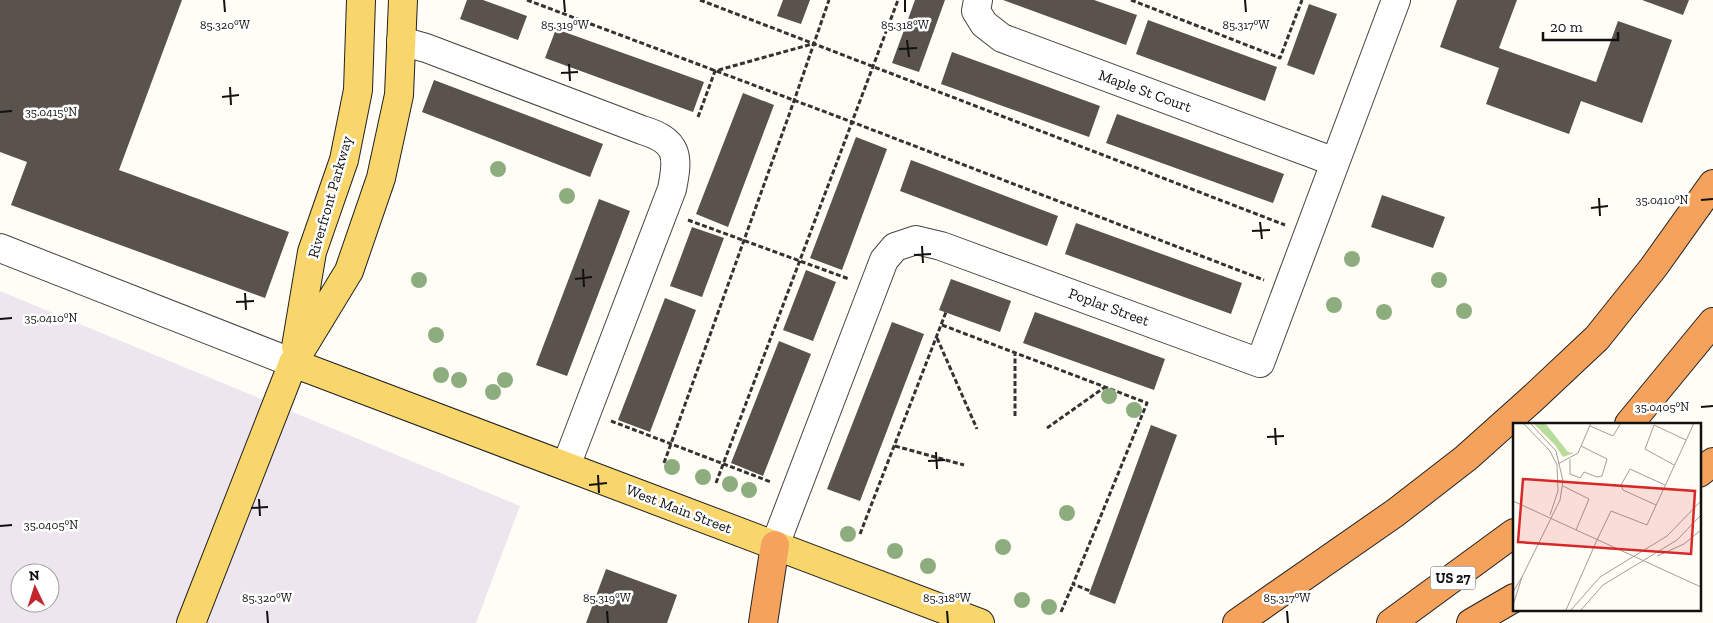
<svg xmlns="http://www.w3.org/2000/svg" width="1713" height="623" font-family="'Zilla Slab',serif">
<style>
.industrial{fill:#eee6ef;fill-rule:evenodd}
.building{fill:#5a524d}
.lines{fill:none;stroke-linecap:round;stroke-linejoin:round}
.minor-casing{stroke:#444;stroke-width:30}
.major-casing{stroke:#222;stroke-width:30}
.highway-casing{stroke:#222;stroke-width:30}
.path{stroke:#333;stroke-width:3;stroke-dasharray:5 2.5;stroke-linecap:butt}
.minor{stroke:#fff;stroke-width:28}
.major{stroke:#f9d66b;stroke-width:28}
.highway{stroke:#f5a25d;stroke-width:28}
.tree{fill:#8dad7f}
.ticks{fill:none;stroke:#111;stroke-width:2}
.labels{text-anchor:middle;stroke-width:5;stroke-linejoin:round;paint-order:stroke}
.shield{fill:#fff;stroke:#585858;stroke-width:1}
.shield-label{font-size:14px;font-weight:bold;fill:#111}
.street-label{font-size:15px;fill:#111;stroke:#fff}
.inset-road{fill:none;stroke:#a09f9a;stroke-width:1}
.view{fill:#d62828;fill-opacity:0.15;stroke:#d62828;stroke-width:2.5}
.inset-edge{fill:none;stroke:#111;stroke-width:2.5}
.ticks-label{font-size:12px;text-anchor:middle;fill:#111;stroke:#fff;stroke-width:5;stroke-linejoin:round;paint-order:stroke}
</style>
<rect width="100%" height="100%" fill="#fffdf5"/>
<!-- industrial -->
<path class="industrial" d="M0,291L520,506L476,623H0ZM20,573H50V603H20Z"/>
<!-- building -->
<path class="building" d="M0,0H182L119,170L289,232L265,298L11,205L27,162L0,152Z
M467,0H483L527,16L518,40L460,19Z
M783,0H810L801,24L777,16Z
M915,0H945L919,72L892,63Z
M1003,0H1094L1137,15L1126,45Z
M1457,0H1517L1499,48L1596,82L1618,21L1672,40L1642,123L1581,101L1569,134L1486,104L1499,68L1440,47Z
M1642,0H1689L1683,15Z
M1309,4L1337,14L1314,75L1287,65Z
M1148,20L1277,67L1265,101L1136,54Z
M556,29L704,82L693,112L545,58Z
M952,52L1100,106L1089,137L941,84Z
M434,80L603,144L590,177L422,112Z
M743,93L774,105L728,227L696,214Z
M1117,114L1284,174L1273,203L1106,143Z
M856,137L887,149L842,270L810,258Z
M911,160L1058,216L1047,246L900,191Z
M1382,195L1445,217L1433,248L1371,227Z
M599,199L630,211L567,376L536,365Z
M1076,223L1242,283L1231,314L1065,254Z
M692,227L724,238L702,297L670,286Z
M806,270L836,282L813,341L783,330Z
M951,279L1011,301L1000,332L939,310Z
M665,298L696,310L650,432L618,420Z
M1035,312L1165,359L1154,390L1023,343Z
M892,322L924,334L860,501L827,489Z
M779,341L811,354L763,476L731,463Z
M1151,425L1177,435L1115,604L1089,594Z
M606,569L677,595L667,623H586Z"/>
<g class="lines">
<!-- minor casing -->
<g class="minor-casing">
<path id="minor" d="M978,0L976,11L984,24L1002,38L1335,162
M401,41L426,48L642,130C678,141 679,155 672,189L566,466
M0,248L293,363
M775,545L884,260L895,247L916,240L941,246L1260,363L1396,0"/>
</g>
<!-- major casing -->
<g class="major-casing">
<path id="major" d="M296,347L312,252L344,160L358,90L361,0
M293,363L980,623
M191,623L293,363L349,271L381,178L399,95L403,0"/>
</g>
<!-- highway casing -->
<g class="highway-casing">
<path id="highway" d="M1629,424L1713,322
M1699,473L1713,462
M763,623L775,545
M1237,623L1395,513L1466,458L1532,399L1597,338L1653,268L1713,184
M1391,623L1514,533
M1471,623L1514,598"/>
</g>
<!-- path -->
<path class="path" d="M527,0L852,122L1264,280
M700,0L1285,225
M1131,0L1280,58L1302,0
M698,117L715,71L812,44
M688,220L849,279
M942,325L1147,403L1073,584L1090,591
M937,338L977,429
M1015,416V353
M611,421L771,482
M1047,428L1105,387
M895,446L964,465
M664,463L794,101L829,0
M716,483L898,0
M860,534L946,312
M1061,612L1073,584"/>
<!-- minor -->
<use href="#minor" class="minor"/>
<!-- major -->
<use href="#major" class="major"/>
<!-- highway -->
<use href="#highway" class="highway"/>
</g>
<!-- trees -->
<g class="tree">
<circle cx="498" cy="169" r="8"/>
<circle cx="567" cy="196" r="8"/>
<circle cx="1352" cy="259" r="8"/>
<circle cx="419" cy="280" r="8"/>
<circle cx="1439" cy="280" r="8"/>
<circle cx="1334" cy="305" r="8"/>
<circle cx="1464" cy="311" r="8"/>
<circle cx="1384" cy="312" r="8"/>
<circle cx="436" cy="335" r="8"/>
<circle cx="441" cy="375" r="8"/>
<circle cx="459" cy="380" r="8"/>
<circle cx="505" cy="380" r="8"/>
<circle cx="493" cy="392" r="8"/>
<circle cx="1109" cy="396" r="8"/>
<circle cx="1134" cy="410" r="8"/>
<circle cx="672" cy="467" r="8"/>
<circle cx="703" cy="477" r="8"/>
<circle cx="730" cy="484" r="8"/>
<circle cx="749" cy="490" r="8"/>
<circle cx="1067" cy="513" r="8"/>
<circle cx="848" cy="534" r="8"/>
<circle cx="1003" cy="547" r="8"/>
<circle cx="895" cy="551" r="8"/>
<circle cx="928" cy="566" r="8"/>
<circle cx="1022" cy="600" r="8"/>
<circle cx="1049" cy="607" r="8"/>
</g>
<!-- ticks -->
<path class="ticks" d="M224,0L225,12M564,0L565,12M905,0V12M1245,0L1246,12M907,40L909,57M899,49L917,48M569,64L570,81M561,73L578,72M230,87L231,105M222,97L239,95M0,112L12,111M1599,198L1600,216M1701,200L1713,199M1591,208L1608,206M1260,222L1262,239M1252,231L1270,230M922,246L923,263M914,255L931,254M583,269L584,287M575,279L592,277M245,293L246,310M236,302L254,301M0,319L12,318M1701,407L1713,406M1275,428L1276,445M1267,437L1284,436M936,452L937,469M928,461L945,460M598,475L599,493M589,485L607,483M259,499L260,516M251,508L268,507M0,526L12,525M267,611L268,623M607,611L608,623M947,611L948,623M1287,611L1288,623"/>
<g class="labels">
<!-- shield labels -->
<rect class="shield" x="1430.5" y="566.5" width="45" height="23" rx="4"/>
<g class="shield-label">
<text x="1453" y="583">US 27</text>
</g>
<!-- street labels -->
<g class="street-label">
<text transform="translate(1145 91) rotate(20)" y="5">Maple St Court</text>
<text transform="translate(330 197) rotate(-74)" y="5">Riverfront Parkway</text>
<text transform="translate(1109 307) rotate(20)" y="5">Poplar Street</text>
<text transform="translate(679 509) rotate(21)" y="5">West Main Street</text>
</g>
</g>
<!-- overview -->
<g transform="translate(1513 423)">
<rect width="188" height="188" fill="#fffdf5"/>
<path d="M20,0H32L55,29L61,30L50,34L42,22Z" fill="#b9dc9c"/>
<path class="inset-road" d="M10,0L37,28L44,42L45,68L37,92M77,3L100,13L108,0M57,36V51L67,55L71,49L84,54L89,53L94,36L68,23M45,41L65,30L78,0M161,42L132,26L141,2L173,17M50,63L76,76L63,107M0,78L37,95M143,82L110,67L108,62L117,46L152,62M37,95L188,164M84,117L98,88L134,102L181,0M144,133L171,121L188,107M0,169L9,154M0,182L9,154L47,77L50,58L43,28L17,0M53,187L84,117M58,187L87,154L154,113L188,78M68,187L90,162L164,117L188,92"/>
<path class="view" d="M10,56L182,68L178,131L5,119Z"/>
<rect width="188" height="188" class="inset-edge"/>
</g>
<g class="ticks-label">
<text x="225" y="29">85.320°W</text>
<text x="565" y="29">85.319°W</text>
<text x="905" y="29">85.318°W</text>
<text x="1246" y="29">85.317°W</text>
<text x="51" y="116">35.0415°N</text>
<text x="1662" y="204">35.0410°N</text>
<text x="51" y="322">35.0410°N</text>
<text x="1662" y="411">35.0405°N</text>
<text x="51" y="529">35.0405°N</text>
<text x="267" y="602">85.320°W</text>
<text x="607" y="602">85.319°W</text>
<text x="947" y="602">85.318°W</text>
<text x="1287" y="602">85.317°W</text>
</g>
<!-- north arrow -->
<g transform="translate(35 588) rotate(356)"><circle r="24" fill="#ffffff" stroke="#a0a0a0"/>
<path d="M0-4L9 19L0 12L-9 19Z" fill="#c4262e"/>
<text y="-8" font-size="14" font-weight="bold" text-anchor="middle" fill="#111111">N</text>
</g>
<!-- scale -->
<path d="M1543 32v8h75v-8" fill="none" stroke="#111111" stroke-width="2.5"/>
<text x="1550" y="32" font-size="15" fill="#111111" stroke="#ffffff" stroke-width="4" paint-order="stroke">20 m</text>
</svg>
